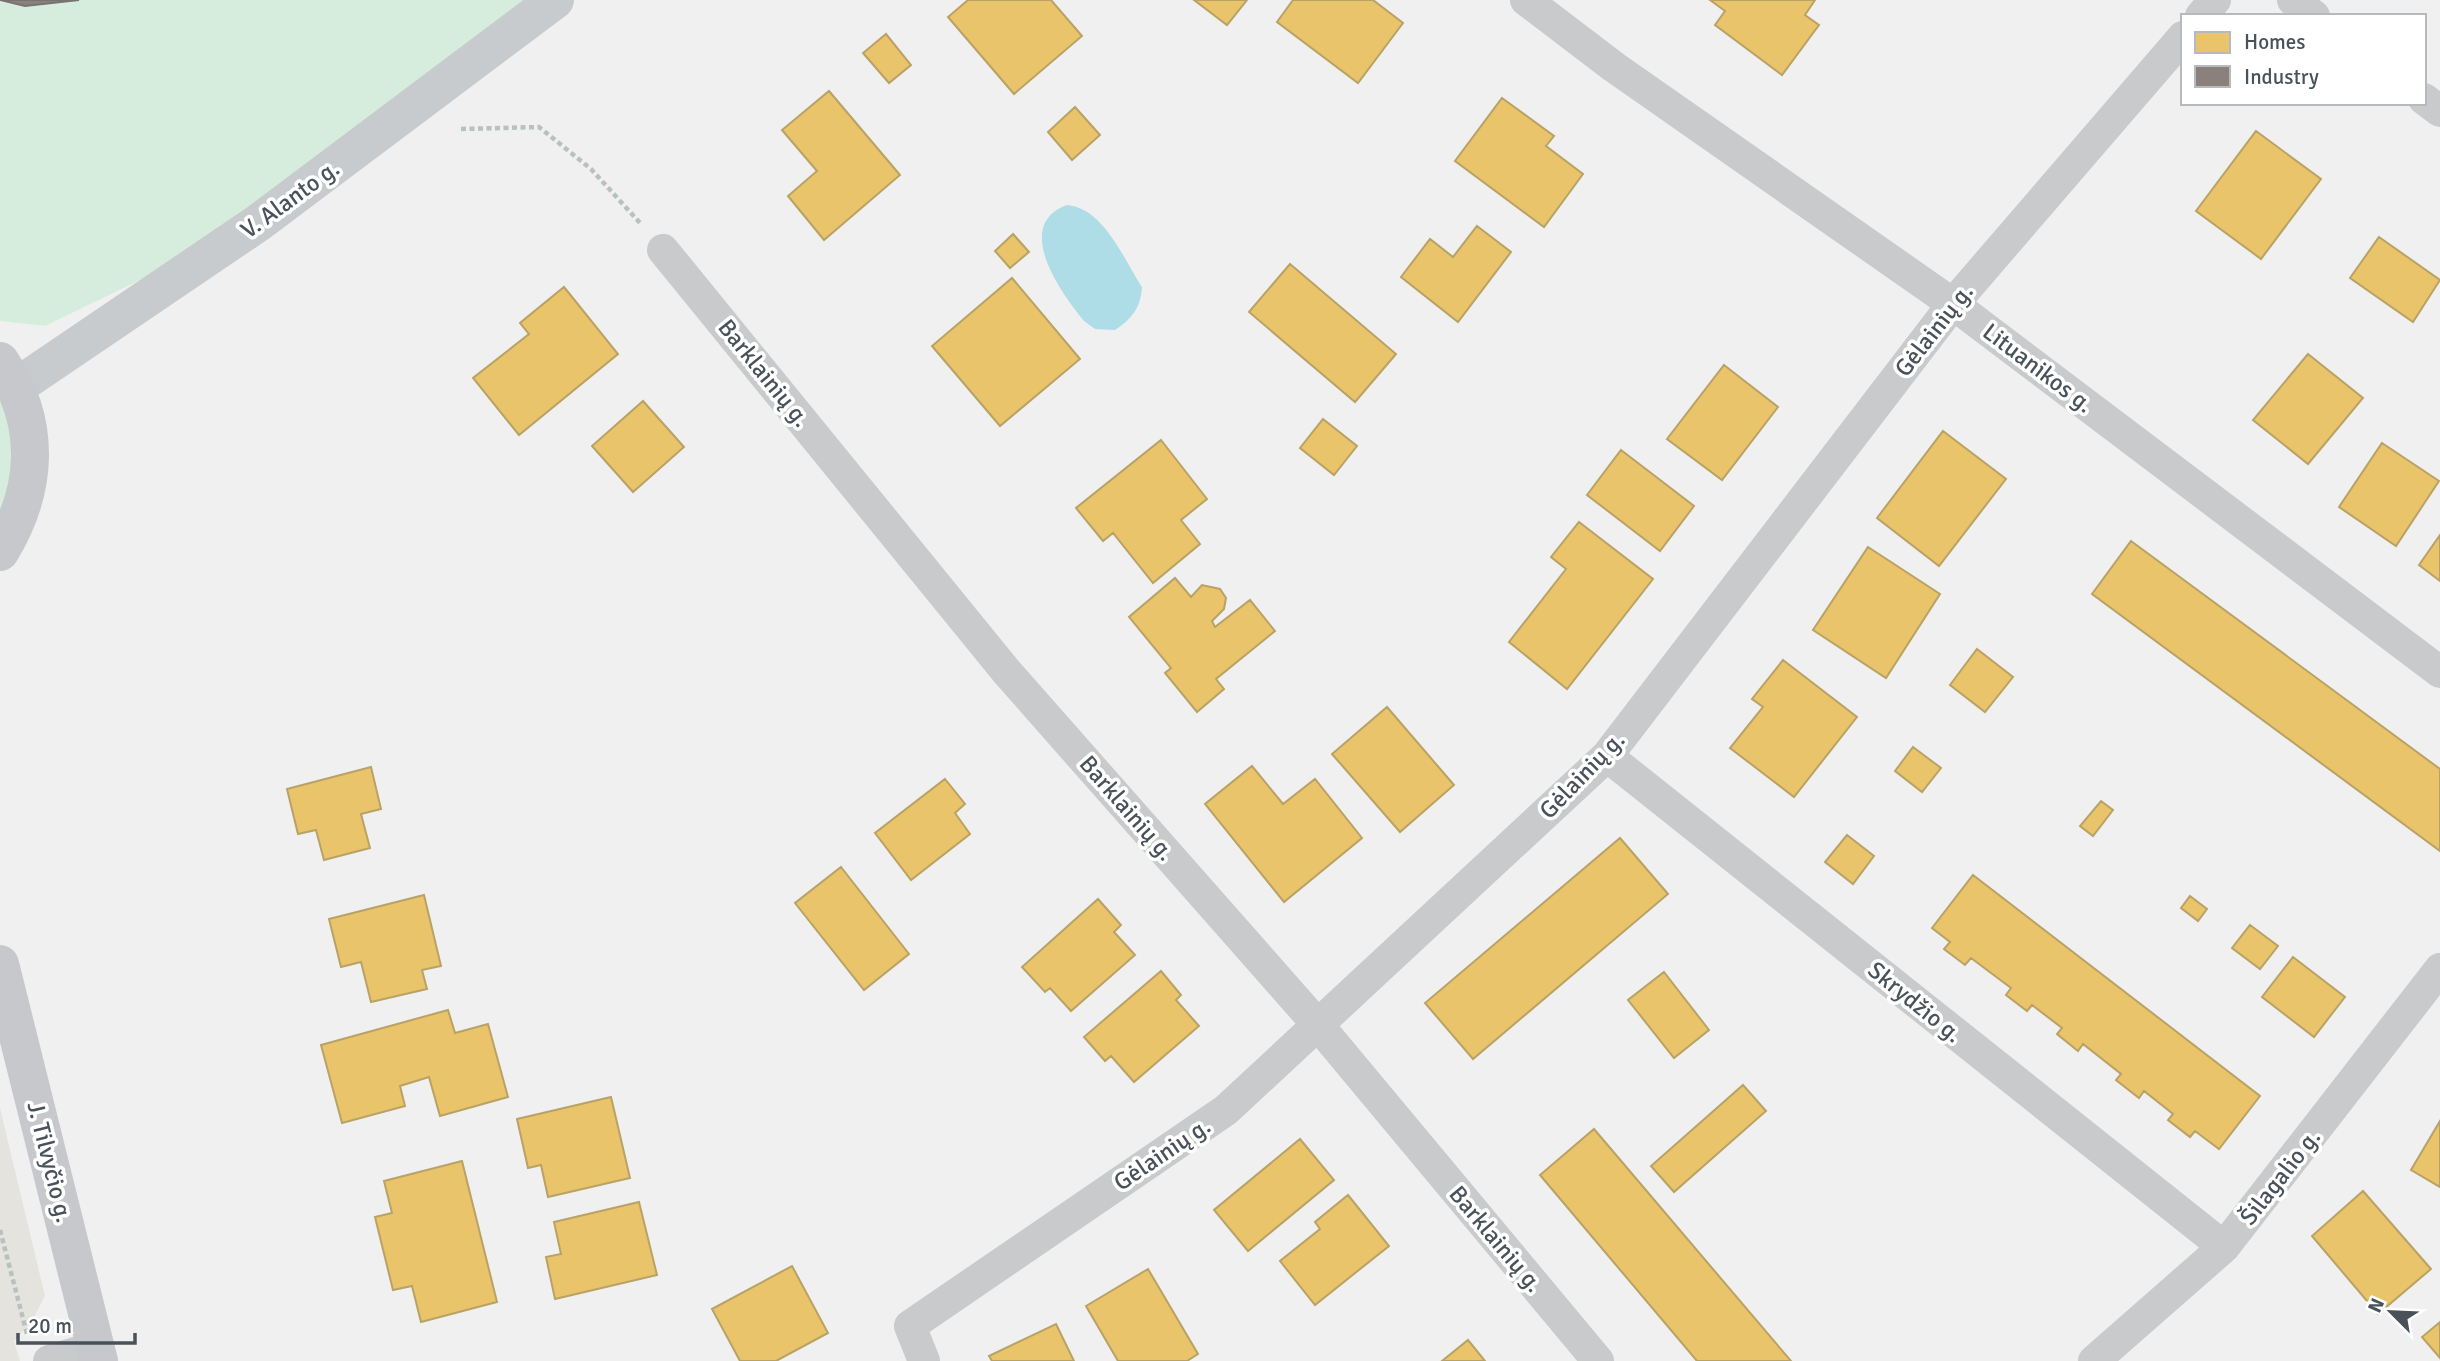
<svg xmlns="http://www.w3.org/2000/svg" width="2440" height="1361" font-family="Signika,sans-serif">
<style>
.commercial{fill:#e5e3de}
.green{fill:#d6edde}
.water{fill:#aedde8}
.homes{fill:#e9c46a;stroke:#b9a265;stroke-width:2}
.industry{fill:#8a817c;stroke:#767372;stroke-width:2}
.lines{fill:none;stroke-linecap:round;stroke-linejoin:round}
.path{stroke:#b7c1be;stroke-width:4.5;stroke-dasharray:5 3.5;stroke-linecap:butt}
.minor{stroke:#c8cacb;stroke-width:32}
.secondary{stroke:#c8cbcd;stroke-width:38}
.primary{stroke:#c6c8cb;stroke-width:38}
.labels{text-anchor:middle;stroke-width:7;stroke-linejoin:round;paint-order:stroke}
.street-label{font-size:24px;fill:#49525a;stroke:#fff}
</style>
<rect width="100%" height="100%" fill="#f0f0f0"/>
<!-- commercial -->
<path class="commercial" d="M0,1108L45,1296L32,1321L14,1341L20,1361H0Z"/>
<!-- green -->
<path class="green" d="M79,0H555L258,223L45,326L0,321V2L25,6Z
M0,393L8,413L14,473L0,517Z"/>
<!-- water -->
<path class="water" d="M1067,205C1104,208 1124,260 1142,287C1141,307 1132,319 1115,330L1095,329L1084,321C1061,293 1012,225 1067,205Z"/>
<!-- homes -->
<path class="homes" d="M968,0H1051L1082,36L1014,94L948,17Z
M1194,0H1247L1227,25Z
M1293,0H1373L1403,23L1358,83L1277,22Z
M1710,0H1815L1805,15L1819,25L1782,75L1715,25L1725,11Z
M886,34L911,65L889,83L863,53Z
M829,91L900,175L824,240L788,196L817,171L782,130Z
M1502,98L1554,136L1546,146L1583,174L1544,227L1455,161Z
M1075,107L1100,135L1072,160L1048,132Z
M2256,131L2321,179L2261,259L2196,211Z
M1477,226L1511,252L1458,322L1401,277L1430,239L1453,257Z
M1013,234L1029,252L1010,268L995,251Z
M2379,237L2440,280L2413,322L2350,278Z
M1290,264L1396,354L1355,402L1249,312Z
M1012,278L1080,359L1000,426L932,346Z
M564,287L618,354L519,435L473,378L529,334L520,323Z
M2308,354L2363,398L2308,464L2253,420Z
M1724,365L1778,407L1722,480L1667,439Z
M643,401L684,447L633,492L592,446Z
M1323,419L1357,446L1334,475L1300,448Z
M1943,431L2006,479L1939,566L1877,518Z
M1161,440L1207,499L1181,520L1200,544L1153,583L1113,533L1103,541L1076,508Z
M2382,443L2439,481L2396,546L2339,507Z
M1621,450L1694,506L1660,551L1587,495Z
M1579,522L1653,579L1567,689L1509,642L1566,569L1551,557Z
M2440,535V581L2419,565Z
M2131,541L2440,769V851L2092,594Z
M1868,547L1940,594L1886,678L1813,630Z
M1175,578L1191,597L1202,585L1220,589L1226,598L1224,609L1212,621L1215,627L1250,600L1275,631L1216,679L1224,689L1197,712L1165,673L1171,668L1129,617Z
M1977,649L2013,677L1985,712L1950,685Z
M1783,660L1857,717L1794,797L1730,748L1763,707L1752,699Z
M1387,707L1454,785L1400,832L1332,754Z
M1913,747L1941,768L1922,792L1895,771Z
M1252,766L1283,804L1315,779L1362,838L1284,902L1205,804Z
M371,767L381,809L361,814L370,848L324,860L316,830L298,834L287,789Z
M945,779L965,804L955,813L970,834L911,880L875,833Z
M2101,801L2113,810L2093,836L2080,826Z
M1847,835L1874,856L1853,884L1825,862Z
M1620,838L1668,894L1473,1059L1425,1003Z
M841,867L909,954L864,990L795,903Z
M1973,875L2260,1096L2219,1149L2195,1131L2190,1137L2168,1120L2173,1114L2144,1091L2139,1098L2116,1080L2121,1074L2083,1044L2078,1051L2057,1034L2062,1028L2032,1005L2027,1011L2006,995L2011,988L1971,958L1965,965L1944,949L1950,942L1932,928Z
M424,895L441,966L422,970L427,989L371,1002L361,962L341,967L329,919Z
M2190,896L2207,909L2198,921L2181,908Z
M1098,899L1121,925L1114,932L1135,955L1071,1011L1050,988L1045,992L1022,967Z
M2250,925L2278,946L2260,969L2232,948Z
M2293,957L2345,997L2314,1037L2262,997Z
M1161,971L1181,995L1176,1000L1199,1026L1134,1082L1111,1056L1105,1061L1084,1037Z
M1664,972L1709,1030L1674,1058L1628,1000Z
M448,1010L455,1033L488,1024L508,1097L440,1116L429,1077L400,1086L405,1106L342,1123L321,1045Z
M1743,1085L1766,1111L1674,1192L1651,1166Z
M611,1097L630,1178L548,1197L541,1165L528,1168L517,1119Z
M2440,1121V1187L2411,1170Z
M1594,1129L1791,1361H1697L1540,1175Z
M1300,1139L1334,1180L1248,1251L1214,1210Z
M462,1161L497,1302L421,1322L412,1286L393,1290L375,1217L392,1213L384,1181Z
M2363,1191L2431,1269L2378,1314L2312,1236Z
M1348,1195L1389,1246L1315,1305L1280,1261L1320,1229L1315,1222Z
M639,1202L657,1275L555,1299L546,1257L561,1254L554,1222Z
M792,1266L828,1333L776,1361H740L712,1309Z
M1148,1269L1198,1354L1187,1361H1118L1086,1306Z
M2440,1322V1358L2422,1337Z
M1056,1324L1074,1361H992L989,1356Z
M1468,1340L1485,1361H1442Z"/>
<!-- industry -->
<path class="industry" d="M0,0H79L25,6Z"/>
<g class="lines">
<!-- path -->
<path class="path" d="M461,129L539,127L591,169L641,224
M0,1230L27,1334"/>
<!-- minor -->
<path class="minor" d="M1526,0L1614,67L1953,304L2440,672
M2293,0L2314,16
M2201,16L2215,0
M2424,99L2440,111
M663,250L1006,671L1318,1025L1598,1361
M1607,756L2224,1247
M49,1361L95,1347
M924,1361L910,1326L1226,1110L1607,756L1953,304L2183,37
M2094,1361L2224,1247L2440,969"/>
<!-- secondary -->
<path class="secondary" d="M16,387L258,223L555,0"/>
<!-- primary -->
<path class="primary" d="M0,361C42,423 38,490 0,552
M0,964L99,1361"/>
</g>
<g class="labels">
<!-- street labels -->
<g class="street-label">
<text transform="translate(290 199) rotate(-36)" y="8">V. Alanto g.</text>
<text transform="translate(1934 330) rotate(-52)" y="8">Gėlainių g.</text>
<text transform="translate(2038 368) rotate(37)" y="8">Lituanikos g.</text>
<text transform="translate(764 373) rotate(51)" y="8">Barklainių g.</text>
<text transform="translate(1582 775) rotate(-46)" y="8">Gėlainių g.</text>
<text transform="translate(1127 808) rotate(49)" y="8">Barklainių g.</text>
<text transform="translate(1915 1002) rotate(39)" y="8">Skrydžio g.</text>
<text transform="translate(1162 1154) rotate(-34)" y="8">Gėlainių g.</text>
<text transform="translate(50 1162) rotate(76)" y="8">J. Tilvyčio g.</text>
<text transform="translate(2280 1177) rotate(-52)" y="8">Šilagalio g.</text>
<text transform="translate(1496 1239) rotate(50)" y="8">Barklainių g.</text>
</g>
</g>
<!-- legend -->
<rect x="2181" y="14" width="245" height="91" fill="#ffffff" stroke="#b6babd" stroke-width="2"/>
<rect x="2195" y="32" width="35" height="21" fill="#e9c46a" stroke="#b6babd" stroke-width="2"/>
<text x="2244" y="49" font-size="21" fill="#49525a">Homes</text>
<rect x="2195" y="66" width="35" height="21" fill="#8a817c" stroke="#b6babd" stroke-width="2"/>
<text x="2244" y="84" font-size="21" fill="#49525a">Industry</text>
<!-- north arrow -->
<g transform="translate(2391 1312) rotate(294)" stroke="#ffffff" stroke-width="5" paint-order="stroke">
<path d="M0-5L12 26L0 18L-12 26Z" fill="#49525a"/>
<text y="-10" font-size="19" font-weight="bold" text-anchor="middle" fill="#49525a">N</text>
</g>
<!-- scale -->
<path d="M18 1333v10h117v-10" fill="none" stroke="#49525a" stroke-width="3.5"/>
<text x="28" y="1333" font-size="21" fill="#49525a" stroke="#ffffff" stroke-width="5" paint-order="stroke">20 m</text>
</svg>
